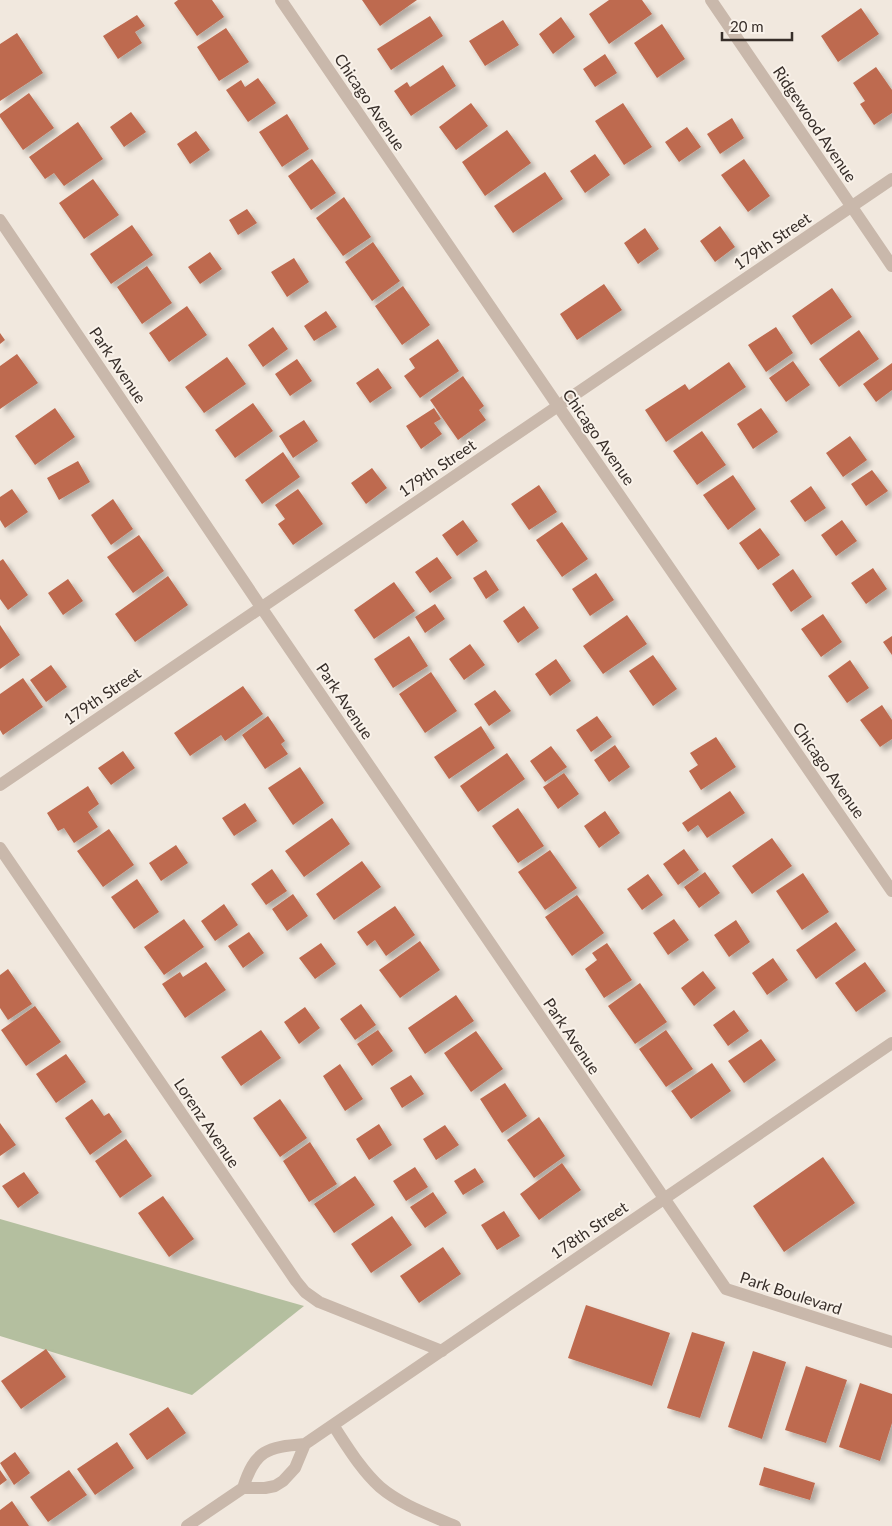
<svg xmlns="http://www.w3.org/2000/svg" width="892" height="1526" font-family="Lato,sans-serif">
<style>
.green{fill:#b4bf9f}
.building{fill:#be6a4f;filter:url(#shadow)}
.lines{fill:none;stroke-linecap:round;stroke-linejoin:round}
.minor{stroke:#c9b8ab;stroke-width:12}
.labels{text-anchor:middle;stroke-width:4;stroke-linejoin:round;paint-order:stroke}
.street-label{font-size:16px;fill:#372e29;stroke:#f9f2ea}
</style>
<defs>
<filter id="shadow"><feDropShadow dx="4.5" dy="4.5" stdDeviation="2.5" flood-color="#0004"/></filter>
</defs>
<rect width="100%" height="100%" fill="#f1e8de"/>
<!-- green -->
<path class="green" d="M0,1219L304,1306L192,1395L0,1336Z"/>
<!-- building -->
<path class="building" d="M178,0H212L224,17L197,36L174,3Z
M362,0H417L380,26Z
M609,0H642L652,14L609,44L589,14Z
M861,8L879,34L838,62L821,36Z
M137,15L145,26L135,32L142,43L118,59L103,36Z
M430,16L443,36L391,70L377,49Z
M561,17L575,37L553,54L539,34Z
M503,20L519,45L485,66L469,41Z
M662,24L685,59L657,78L634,43Z
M226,28L249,62L219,81L197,47Z
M17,33L43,73L0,101V44Z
M605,54L617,73L595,87L583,69Z
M443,65L456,86L411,116L394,91L407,82L410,87Z
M876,67L892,90V113L874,125L860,104L865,101L853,83Z
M258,78L276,103L248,122L226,90L241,80L245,87Z
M29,93L54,128L23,150L0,117V114Z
M471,103L488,126L456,150L439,127Z
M623,103L652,147L624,165L595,121Z
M131,112L146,132L124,147L110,127Z
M287,114L309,149L282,167L259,132Z
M732,118L744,138L720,154L707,134Z
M78,122L103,159L64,186L54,173L45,179L29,157Z
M687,127L701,147L679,162L665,142Z
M507,130L531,163L485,196L462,162Z
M196,131L210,150L190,164L177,144Z
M595,154L610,175L585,193L570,171Z
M312,159L336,193L311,210L288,176Z
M744,159L770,196L748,212L721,175Z
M545,172L563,199L513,233L494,206Z
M93,179L119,215L84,239L59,203Z
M344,197L371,237L343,256L316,218Z
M247,209L257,223L238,235L229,220Z
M132,225L153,255L111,284L90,254Z
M720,226L735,247L715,262L700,241Z
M645,228L659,249L638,264L624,243Z
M373,242L400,281L372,301L345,262Z
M210,252L222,269L200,284L188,267Z
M294,258L309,282L287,297L271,272Z
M147,266L172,303L142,324L117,287Z
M604,284L622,310L577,340L560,314Z
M403,286L430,325L402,345L375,306Z
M832,288L852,317L811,345L792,316Z
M187,306L207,335L169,362L149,333Z
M326,311L337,327L314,341L304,326Z
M273,327L288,349L263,367L248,345Z
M776,327L793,353L766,372L748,345Z
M859,330L879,359L839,387L819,359Z
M0,333L5,340L0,344Z
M438,339L459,371L420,398L404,376L415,368L409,359Z
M17,354L38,383L0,409V366Z
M227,357L246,384L204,413L185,387Z
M297,359L312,381L290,396L275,374Z
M793,361L810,385L786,402L769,378Z
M729,362L746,387L666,442L645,410L685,384L689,390Z
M892,363V390L876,402L863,384Z
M378,368L392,388L370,403L356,383Z
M463,376L484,406L479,410L486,420L458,440L430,400Z
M253,403L273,431L235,458L215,430Z
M55,408L75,437L35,465L15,436Z
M434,408L441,419L434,423L442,434L421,449L406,426Z
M761,408L778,432L753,449L737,424Z
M304,420L318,441L293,458L279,436Z
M702,431L726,465L697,485L673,451Z
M850,436L867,460L843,477L826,453Z
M283,452L300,477L262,504L245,480Z
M78,461L90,482L59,500L47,478Z
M372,468L387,488L366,504L351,483Z
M872,470L888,491L866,506L851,484Z
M733,475L756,509L728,530L703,495Z
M539,485L557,512L529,530L511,504Z
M811,486L826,508L805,522L790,501Z
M12,489L28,512L5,528L0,520V497Z
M298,489L323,524L293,545L278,524L285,519L275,505Z
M113,499L133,529L111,545L91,515Z
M463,520L478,541L457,556L442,535Z
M842,520L857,541L836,556L821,535Z
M562,522L588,559L562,577L536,540Z
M760,528L780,555L758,570L739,543Z
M139,535L164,571L133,593L107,557Z
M437,557L452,578L430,593L415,572Z
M3,559L28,595L8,610L0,599V561Z
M873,568L887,589L866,604L851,583Z
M793,569L812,597L791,612L772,584Z
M486,570L499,590L486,599L473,578Z
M596,573L614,600L590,616L572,589Z
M168,576L188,605L135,642L115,614Z
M68,579L83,601L63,615L48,593Z
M394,582L415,611L374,639L354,610Z
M435,604L445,619L425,633L415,617Z
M524,606L539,628L518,643L503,621Z
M823,614L842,642L821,657L801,629Z
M627,615L647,644L603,674L583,646Z
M0,625L20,655L0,669Z
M409,636L428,666L393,688L374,659Z
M892,636V655L883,642Z
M470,644L485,665L464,680L449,659Z
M653,655L677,689L653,706L629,671Z
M556,659L571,681L550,696L535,674Z
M850,660L869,688L847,703L828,676Z
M51,665L67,687L46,702L30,680Z
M431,672L457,711L425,733L399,694Z
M23,678L43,707L3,735L0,730V694Z
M243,686L263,714L225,741L221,735L190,756L174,733Z
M495,690L511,711L489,726L474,704Z
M882,705L892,720V739L880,747L860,720Z
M268,716L285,741L281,744L288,754L265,769L242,735Z
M597,716L612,737L591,752L576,730Z
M481,726L495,748L449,779L434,757Z
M716,737L736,767L701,790L689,771L698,765L690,753Z
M615,745L630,767L609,782L594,760Z
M551,746L567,767L545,782L530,761Z
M123,751L135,768L111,785L98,768Z
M507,753L525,779L478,812L460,786Z
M300,767L324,803L293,825L268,788Z
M564,773L579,794L558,809L543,787Z
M88,786L99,804L88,812L98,827L74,843L64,828L58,831L47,813Z
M730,791L745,813L707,838L698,825L688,832L682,823Z
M245,803L257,821L234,836L222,818Z
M518,808L544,846L518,863L492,826Z
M605,811L620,833L599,848L584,826Z
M332,818L350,844L304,877L285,851Z
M109,829L134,865L103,887L77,851Z
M772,838L792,866L752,894L732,866Z
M176,845L188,863L161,881L149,863Z
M684,849L699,870L678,885L663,864Z
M550,850L577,888L545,910L518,872Z
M362,861L381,887L334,920L316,894Z
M272,869L287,891L266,905L251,884Z
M705,872L720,893L699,908L684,887Z
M803,873L829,912L802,930L776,891Z
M648,874L663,895L642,910L627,889Z
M137,879L159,912L134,929L111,897Z
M293,894L308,916L287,931L272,909Z
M577,895L604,933L572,956L545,917Z
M224,904L238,925L215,941L201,921Z
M395,906L415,935L386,956L375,940L367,946L357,932Z
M184,919L204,947L164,975L144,947Z
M674,919L689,940L668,955L653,933Z
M736,920L750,942L729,957L714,935Z
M836,922L856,950L816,979L796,950Z
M249,932L264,953L243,968L228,946Z
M420,941L440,970L400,998L379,970Z
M321,943L336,964L315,979L299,958Z
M607,943L632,980L604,998L585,969L597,960L592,953Z
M773,958L788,980L767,995L752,973Z
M206,962L226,990L185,1018L162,984L180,972L183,977Z
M865,962L886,991L856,1012L835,983Z
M8,969L32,1004L8,1020L0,1008V975Z
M703,971L716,988L694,1006L681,988Z
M640,983L667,1022L635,1044L608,1006Z
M456,995L474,1021L425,1054L408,1028Z
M361,1004L376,1025L355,1040L340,1019Z
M35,1006L61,1042L26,1066L1,1030Z
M305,1007L320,1028L299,1044L284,1022Z
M734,1010L749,1031L728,1046L713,1025Z
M261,1030L281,1058L241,1086L221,1057Z
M378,1030L393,1051L372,1066L357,1044Z
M666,1030L693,1069L666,1087L639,1049Z
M476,1031L503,1069L471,1092L444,1053Z
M761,1039L776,1060L744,1083L728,1061Z
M66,1054L86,1082L56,1103L36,1074Z
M712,1063L731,1091L691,1119L671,1091Z
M340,1064L363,1099L345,1111L323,1076Z
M411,1075L424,1094L402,1108L390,1088Z
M505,1083L527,1116L502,1133L480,1099Z
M92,1099L104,1116L109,1113L122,1132L90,1155L65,1118Z
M280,1099L307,1138L280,1157L253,1118Z
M539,1117L565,1156L534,1178L507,1140Z
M0,1123L16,1145L0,1156Z
M379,1124L392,1145L369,1160L356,1139Z
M445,1125L459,1145L436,1160L423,1139Z
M126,1139L152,1176L120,1198L95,1161Z
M310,1142L337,1184L309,1202L283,1161Z
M823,1157L855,1203L784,1252L753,1206Z
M562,1163L581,1190L539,1220L520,1194Z
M415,1167L428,1187L406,1201L393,1181Z
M475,1168L484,1182L463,1195L454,1181Z
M24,1172L39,1193L18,1208L2,1186Z
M355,1176L375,1205L334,1233L314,1204Z
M433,1192L447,1213L425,1228L410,1207Z
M163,1196L194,1239L169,1257L138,1213Z
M504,1211L520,1236L497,1250L481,1225Z
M392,1216L412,1245L371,1273L351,1244Z
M443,1247L461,1274L419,1303L400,1276Z
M586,1305L670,1333L652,1386L568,1358Z
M692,1332L725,1342L700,1418L667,1408Z
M46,1349L66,1377L21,1409L1,1381Z
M753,1351L786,1362L762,1439L728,1427Z
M806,1366L847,1380L826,1443L785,1430Z
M860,1383L892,1394V1423L880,1461L839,1447Z
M168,1407L186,1433L147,1460L129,1434Z
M117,1442L134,1468L95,1495L77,1469Z
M15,1452L30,1473L14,1485L0,1463Z
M764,1467L815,1483L810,1500L759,1485Z
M0,1470L7,1480L0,1485Z
M69,1470L87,1495L48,1522L30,1497Z
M12,1501L29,1526H0V1510Z"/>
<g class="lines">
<!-- minor -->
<path class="minor" d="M281,0L558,406L892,891
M711,0L892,266
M0,220L261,607L726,1289L892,1342
M0,785L892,179
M0,848L296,1281L305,1292L319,1302L442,1351
M333,1425C347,1446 361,1470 380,1487C401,1505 430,1515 455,1526
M243,1488C255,1450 267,1447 305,1444L892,1043
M187,1526L243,1488H265L275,1486L283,1481L295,1468L305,1444"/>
</g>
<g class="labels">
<!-- street labels -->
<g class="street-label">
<text transform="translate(370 102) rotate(56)" y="6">Chicago Avenue</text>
<text transform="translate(815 124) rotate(56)" y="6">Ridgewood Avenue</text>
<text transform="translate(772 241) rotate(-34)" y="6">179th Street</text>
<text transform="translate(118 365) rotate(56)" y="6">Park Avenue</text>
<text transform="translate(599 437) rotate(55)" y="6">Chicago Avenue</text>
<text transform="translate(437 468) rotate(-34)" y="6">179th Street</text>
<text transform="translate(102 696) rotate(-34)" y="6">179th Street</text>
<text transform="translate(345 701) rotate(56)" y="6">Park Avenue</text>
<text transform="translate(829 770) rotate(55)" y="6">Chicago Avenue</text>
<text transform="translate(572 1036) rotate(56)" y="6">Park Avenue</text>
<text transform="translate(207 1123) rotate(56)" y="6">Lorenz Avenue</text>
<text transform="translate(589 1230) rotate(-34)" y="6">178th Street</text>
<text transform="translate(791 1293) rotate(18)" y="6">Park Boulevard</text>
</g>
</g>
<!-- scale -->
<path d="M722 32v8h70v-8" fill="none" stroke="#372e29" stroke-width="2.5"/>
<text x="730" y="32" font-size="15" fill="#372e29" stroke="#f9f2ea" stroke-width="4" paint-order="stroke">20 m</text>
</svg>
